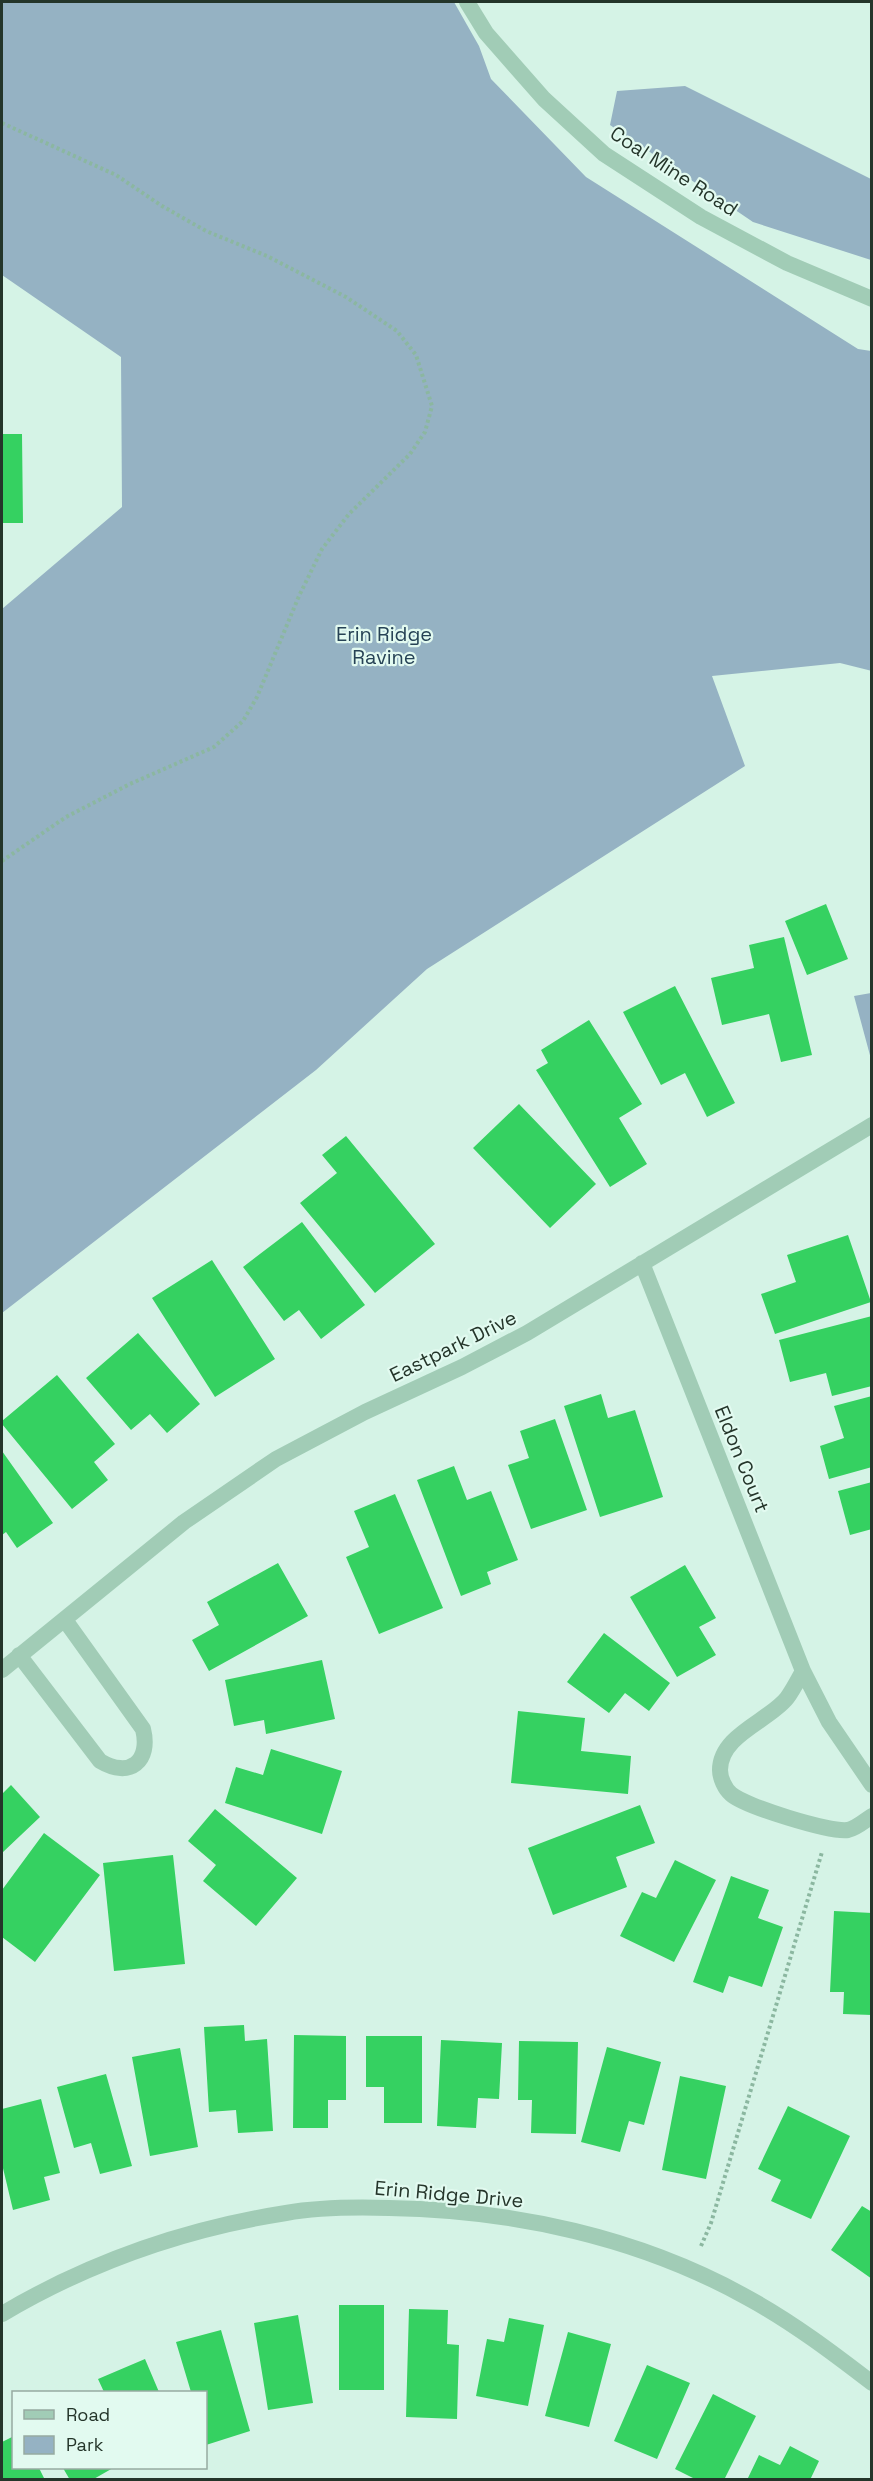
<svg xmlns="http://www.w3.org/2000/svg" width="873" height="2481" font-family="'Space Grotesk',sans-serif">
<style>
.green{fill:#95b2c3}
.building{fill:#35d161}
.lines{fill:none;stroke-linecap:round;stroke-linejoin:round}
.path{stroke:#8bb7a0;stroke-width:4;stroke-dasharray:3 3;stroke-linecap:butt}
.minor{stroke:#a1ccb6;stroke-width:16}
.tertiary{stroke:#a1ccb6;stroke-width:16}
.labels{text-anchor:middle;stroke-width:4.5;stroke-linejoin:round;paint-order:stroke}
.street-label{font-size:20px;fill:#24352a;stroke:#e2faf0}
.park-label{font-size:20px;fill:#264255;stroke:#e2faf0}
</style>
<rect width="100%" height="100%" fill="#d5f3e6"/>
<!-- green -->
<path class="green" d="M2,2H454L479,46L491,79L586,177L858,349L871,351L872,671L840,663L712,676L745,766L427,969L316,1070L2,1313V609L122,507L121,357L2,275Z
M685,86L871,179V260L753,222L610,125L617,91Z
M871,993L872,1058L871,1059L854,996Z"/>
<!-- building -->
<path class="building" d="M2,434H22L23,523H2Z
M826,904L848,959L807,975L785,921Z
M784,937L812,1055L781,1062L769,1014L722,1025L711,978L754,968L749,945Z
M675,986L735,1103L707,1117L685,1073L661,1085L623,1012Z
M589,1020L642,1104L619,1118L647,1164L610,1187L536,1070L548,1063L541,1050Z
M519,1104L596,1184L550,1228L473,1148Z
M346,1136L435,1244L375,1293L300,1203L337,1173L322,1155Z
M302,1222L365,1305L321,1339L299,1310L284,1321L243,1267Z
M848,1235L871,1302L775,1334L761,1294L796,1282L787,1255Z
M212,1260L275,1359L215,1397L152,1298Z
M872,1316V1386L832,1396L826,1373L790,1382L779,1340Z
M138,1333L200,1404L167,1433L150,1414L131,1430L86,1378Z
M57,1375L115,1444L94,1462L108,1480L72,1509L2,1424V1421Z
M601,1394L608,1418L635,1410L663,1497L600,1517L564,1406Z
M872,1396V1467L829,1479L820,1446L844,1438L834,1406Z
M555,1419L587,1510L531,1529L508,1465L529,1458L520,1431Z
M2,1451L53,1523L17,1548L6,1532L2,1535Z
M454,1466L467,1500L491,1491L518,1560L487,1572L491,1584L461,1596L417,1480Z
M872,1482V1529L850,1535L838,1491Z
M395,1494L443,1608L379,1634L346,1557L369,1547L354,1511Z
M278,1563L308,1616L209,1671L192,1640L219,1625L207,1602Z
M685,1565L716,1618L699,1627L716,1655L677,1677L630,1597Z
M604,1633L670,1683L649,1711L625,1693L609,1713L567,1682Z
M322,1660L335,1719L266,1734L264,1720L234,1726L225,1680Z
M518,1711L585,1718L581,1751L631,1756L628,1794L511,1783Z
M271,1749L342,1771L322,1834L225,1803L236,1767L263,1775Z
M11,1785L40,1817L2,1853V1794Z
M640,1805L655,1843L616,1857L627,1887L553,1915L528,1848Z
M215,1809L297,1878L256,1926L203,1881L216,1865L188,1841Z
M44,1833L100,1875L35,1962L2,1937V1890Z
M173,1855L185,1964L114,1971L103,1863Z
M675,1860L716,1880L674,1962L620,1936L642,1892L656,1898Z
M731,1876L769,1890L758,1918L783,1927L762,1987L729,1976L723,1993L693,1982Z
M834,1911L872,1913V2015L843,2014L844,1992H830Z
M244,2025L245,2041L267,2039L273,2131L238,2133L236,2110L209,2112L204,2027Z
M294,2035L346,2036V2100H328V2128H293Z
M366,2036H422V2123H384V2087H366Z
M441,2040L502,2043L499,2099L478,2098L476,2128L437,2126Z
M519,2041L578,2042L576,2134L531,2133L532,2100H518Z
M607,2047L661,2062L644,2125L629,2121L620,2152L581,2142Z
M180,2048L198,2147L150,2156L132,2057Z
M106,2074L132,2166L100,2174L91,2143L74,2148L57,2087Z
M680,2076L726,2086L706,2179L662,2170Z
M41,2099L60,2173L44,2177L50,2200L13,2210L2,2164V2109Z
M788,2106L850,2136L811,2219L771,2201L781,2180L758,2169Z
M862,2206L872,2212V2279L831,2250Z
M339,2305H384V2390H339Z
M409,2309L448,2310L447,2344L459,2345L457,2419L406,2417Z
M298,2315L313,2403L268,2410L254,2323Z
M509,2318L544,2325L528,2406L476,2396L487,2339L504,2342Z
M221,2330L250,2431L206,2445V2392H191L176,2342Z
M568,2332L611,2344L589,2427L545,2416Z
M145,2359L159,2392H104L98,2379Z
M647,2365L690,2383L657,2459L614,2441Z
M713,2394L756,2416L724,2480H697L675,2469Z
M14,2436V2468H39L45,2480H2V2442Z
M790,2446L819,2461L810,2480H747L759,2455L780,2465Z
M63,2468H113L92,2480H70Z"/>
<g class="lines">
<!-- path -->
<path class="path" d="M2,123L116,175L162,206L206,231L267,256L346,297L397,331L416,355L432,406L425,432L410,454L349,514L322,549L299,596L257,697L243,721L214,747L130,784L66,817L2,861
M701,2246L711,2223L822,1852"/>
<!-- minor -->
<path class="minor" d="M642,1263L803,1671L829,1722L872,1785
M19,1655L100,1761C130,1779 151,1761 143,1729L65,1620
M2,1670L184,1522L276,1459L365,1412L462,1367L527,1333L872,1125
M803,1671C798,1680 793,1690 787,1698C769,1721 720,1735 720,1770C720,1778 725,1789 731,1794C744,1806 831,1833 848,1830C857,1828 864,1821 872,1816"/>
<!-- tertiary -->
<path class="tertiary" d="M467,2L486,33L544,99L604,154L701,217L787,263L872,299
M2,2314C90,2262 184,2229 286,2213C320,2207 355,2207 389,2208C513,2210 639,2237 748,2298C792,2322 833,2353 872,2383"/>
</g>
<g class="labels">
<!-- street labels -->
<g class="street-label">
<text transform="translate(674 171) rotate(33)" y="7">Coal Mine Road</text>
<text transform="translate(453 1346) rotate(-26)" y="7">Eastpark Drive</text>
<text transform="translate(742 1459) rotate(68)" y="7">Eldon Court</text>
<text transform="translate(449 2194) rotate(5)" y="7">Erin Ridge Drive</text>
</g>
<!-- park labels -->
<g class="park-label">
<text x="384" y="641">Erin Ridge<tspan x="384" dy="23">Ravine</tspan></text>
</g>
</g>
<!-- border -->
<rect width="873" height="2481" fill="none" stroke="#24352a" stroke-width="6"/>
<!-- legend -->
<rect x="12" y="2391" width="195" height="78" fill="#e2faf0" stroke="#96aba1" stroke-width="1.5"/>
<rect x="24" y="2410" width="30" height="9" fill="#a1ccb6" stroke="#96aba1" stroke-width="1.5"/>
<text x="66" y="2421" font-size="18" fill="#24352a">Road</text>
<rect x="24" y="2436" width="30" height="18" fill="#95b2c3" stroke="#96aba1" stroke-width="1.5"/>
<text x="66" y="2451" font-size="18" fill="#24352a">Park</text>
</svg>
